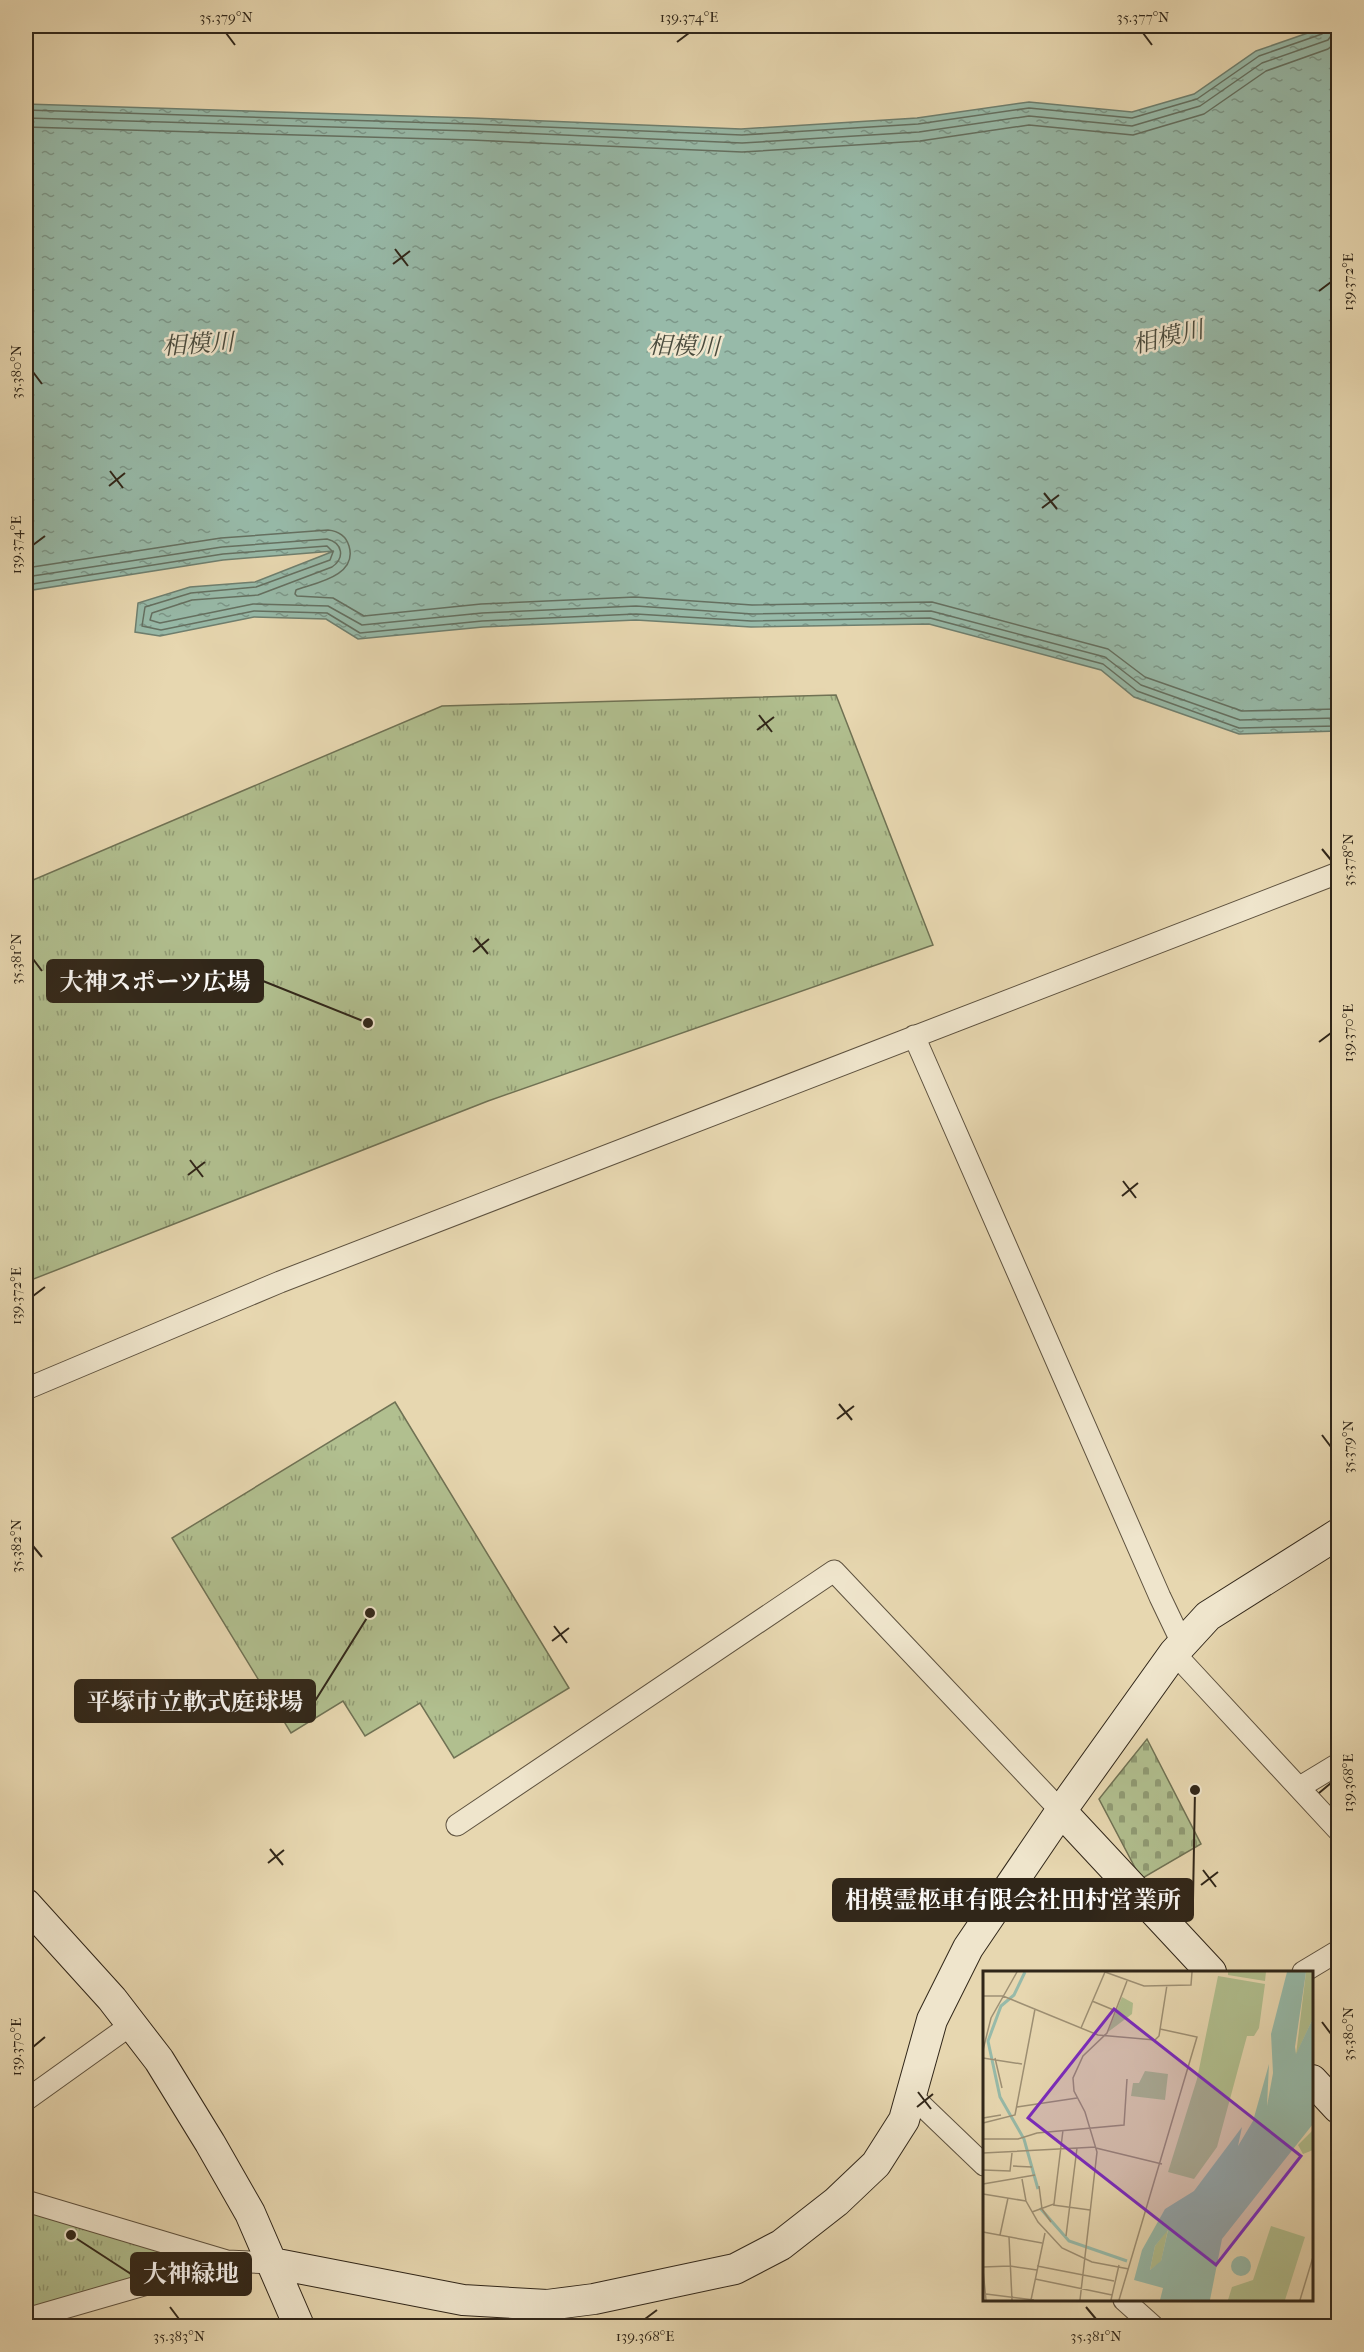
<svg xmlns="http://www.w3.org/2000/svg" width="1364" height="2352" font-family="'IM FELL French Canon','Noto Serif JP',serif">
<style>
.cemetery{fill:url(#cemetery-stones);stroke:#707254;stroke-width:1.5}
.park{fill:url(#park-tufts);stroke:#707254;stroke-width:1.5}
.water{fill:url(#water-ripples);stroke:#6e7f6f;stroke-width:1.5}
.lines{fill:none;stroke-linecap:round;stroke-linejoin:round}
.shore{stroke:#647061;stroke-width:1.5}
.street-casing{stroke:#5e523f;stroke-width:23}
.secondary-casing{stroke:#302619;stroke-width:32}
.street{stroke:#efe5cc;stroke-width:21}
.secondary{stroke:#efe5cc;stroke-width:30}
.ticks{fill:none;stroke:#302619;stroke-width:2}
.labels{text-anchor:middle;stroke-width:5;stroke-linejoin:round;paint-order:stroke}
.water-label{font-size:24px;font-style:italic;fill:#4a4b3d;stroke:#efe5cc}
.inset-river{fill:none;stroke:#97baa9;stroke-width:3}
.inset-road{fill:none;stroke:#9e9074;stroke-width:1.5}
.view{fill:#7b2cbf;fill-opacity:0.15;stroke:#7b2cbf;stroke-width:3}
.inset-edge{fill:none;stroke:#302619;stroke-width:3}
.leader{fill:none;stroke:#302619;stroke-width:2}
.callout-dot{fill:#302619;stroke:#efe5cc;stroke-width:2}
.callout{fill:#302619;stroke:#302619;stroke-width:2}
.callout-label{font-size:24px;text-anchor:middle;font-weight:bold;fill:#fff}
.neatline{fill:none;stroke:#302619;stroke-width:2}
.ticks-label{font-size:15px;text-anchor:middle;fill:#302619}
</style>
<defs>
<pattern id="cemetery-stones" width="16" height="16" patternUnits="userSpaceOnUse" patternTransform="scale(1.5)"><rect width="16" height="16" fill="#b1bf8f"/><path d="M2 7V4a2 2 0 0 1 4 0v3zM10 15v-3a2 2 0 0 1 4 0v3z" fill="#909b74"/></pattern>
<pattern id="park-tufts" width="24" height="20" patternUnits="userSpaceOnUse" patternTransform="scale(1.5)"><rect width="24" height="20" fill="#b1bf8f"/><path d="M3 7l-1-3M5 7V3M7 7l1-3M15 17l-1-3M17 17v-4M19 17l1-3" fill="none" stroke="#909b74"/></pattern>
<pattern id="water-ripples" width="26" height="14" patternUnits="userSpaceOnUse" patternTransform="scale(1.5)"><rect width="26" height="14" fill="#97baa9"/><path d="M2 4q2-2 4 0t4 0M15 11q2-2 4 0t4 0" fill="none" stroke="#7c9789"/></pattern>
</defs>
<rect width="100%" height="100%" fill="#e7d7b0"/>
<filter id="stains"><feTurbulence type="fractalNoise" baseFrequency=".00333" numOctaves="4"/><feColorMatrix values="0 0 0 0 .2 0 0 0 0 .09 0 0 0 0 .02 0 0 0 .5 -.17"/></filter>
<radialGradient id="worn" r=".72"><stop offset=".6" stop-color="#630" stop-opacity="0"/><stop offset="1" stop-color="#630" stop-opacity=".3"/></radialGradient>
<!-- cemetery -->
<path class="cemetery" d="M1147,1739L1201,1844L1141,1879L1099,1799Z"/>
<!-- park -->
<path class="park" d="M836,695L933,945L488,1101L26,1282V883L442,706Z
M395,1402L569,1688L454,1758L420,1703L365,1736L343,1701L291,1733L172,1538Z
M26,2209L207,2260L26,2311Z"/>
<!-- water -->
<path class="water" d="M1328,26H1338V731L1239,734L1134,697L1101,670L929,624L751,627L636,620L483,627L358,639L326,619L254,617L160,636L135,632L138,603L190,587L255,582L334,551L223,560L26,591V104L472,118L741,129L917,118L1029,102L1132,112L1194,94L1256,51Z"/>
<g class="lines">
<!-- shore -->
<path class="shore" d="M26,110L472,124L742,135L918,124L1029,108L1132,118L1197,99L1259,56L1322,34L1326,31L1327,26
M26,118L472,131L742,143L919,132L1029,116L1132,126L1200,106L1262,63L1328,40L1333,33L1334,26
M26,127L471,140L742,152L920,141L1029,125L1133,135L1204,114L1266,71L1328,49L1338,41
M26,568L221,538L328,530C338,531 346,536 349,546C358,576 315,583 296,590L295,594L297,596L333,598L364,616L481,604L635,597L752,605L932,602L1108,649L1145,677L1242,711L1338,709
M26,577L222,547L327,539C343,543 345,558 332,567L258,595L192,600L152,613L150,620L160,623L253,604L328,606L362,625L482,613L636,606L752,614L931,611L1105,657L1141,685L1240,720L1338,718
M26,585L223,554L327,546L333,552L330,560L256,587L191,593L145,607L142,626L161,630L254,611L327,613L360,633L482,621L636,614L751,621L930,618L1103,664L1137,691L1239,728L1338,726"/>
<!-- street casing -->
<g class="street-casing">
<path id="street" d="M914,1036L1160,1597L1182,1643
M26,1389L280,1282L1338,873
M1174,1653L1338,1830
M1300,1787L1338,1764
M457,1825L834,1571L1061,1811
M1303,1972L1338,1951
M911,2095L984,2165
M26,2100L121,2032
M26,2201L227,2261
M1124,2300L1153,2326
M26,2319L227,2261L272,2263"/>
</g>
<!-- secondary casing -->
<g class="secondary-casing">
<path id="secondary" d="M1061,1811L1211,1972
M26,1904L112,1999L159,2060L210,2143L250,2213L299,2326
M1312,2080L1338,2108
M272,2263L463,2300L547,2305L594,2299L735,2269L781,2245L836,2202L876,2164L904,2120L932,2020L968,1948L1061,1811L1174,1653L1208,1616L1338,1534"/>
</g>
<!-- street -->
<use href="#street" class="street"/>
<!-- secondary -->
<use href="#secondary" class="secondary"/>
</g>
<!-- ticks -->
<path class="ticks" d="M226,33L235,45M1143,33L1152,45M677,42L689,33M395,249L408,266M393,264L410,251M1319,291L1331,282M33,372L42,384M110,471L123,488M109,486L125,473M1044,493L1057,509M1042,508L1059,495M33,545L45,536M759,715L772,732M757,730L774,717M1322,849L1331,860M475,938L488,954M473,952L489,939M33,959L42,971M1319,1042L1331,1033M190,1160L203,1177M188,1175L205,1162M1123,1181L1136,1198M1122,1196L1138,1183M33,1296L45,1287M839,1404L852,1420M837,1419L854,1406M1322,1435L1331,1447M33,1546L42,1557M554,1626L567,1643M552,1641L569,1628M1319,1793L1331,1783M270,1849L283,1865M268,1863L284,1850M1203,1870L1216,1887M1201,1885L1218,1872M1322,2022L1331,2034M33,2047L45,2037M918,2092L931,2109M917,2107L933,2094M170,2307L179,2319M1086,2307L1096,2319M645,2319L657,2310"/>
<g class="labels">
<!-- water labels -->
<g class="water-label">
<text transform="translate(1168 337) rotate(-13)" y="8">相模川</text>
<text transform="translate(198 344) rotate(-4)" y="8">相模川</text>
<text transform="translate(684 346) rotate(1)" y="8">相模川</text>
</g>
</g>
<!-- overview -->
<g transform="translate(983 1971)">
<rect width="330" height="330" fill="#e7d7b0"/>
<path d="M323,1H330V47L313,84ZM185,258L178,291L167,299L172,275Z" fill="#b1bf8f"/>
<path d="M330,159V179L320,183L315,174Z" fill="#b1bf8f"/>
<path d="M245,1H283L282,10L245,4ZM235,5L282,13L276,57L271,65H264L234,176L211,208L185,201L214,108ZM139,26L150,32L149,43L125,61ZM162,100L185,103L182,129L148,125L150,112H156ZM288,255L322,266L302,329H245L249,316L270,309Z" fill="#b1bf8f"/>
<path d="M289,264L314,271L303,309L278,301Z" fill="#b1bf8f"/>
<path d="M304,1H323L312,76L313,83L330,47V153L239,268L227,329H177L180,317L151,309L159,279L182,238L211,220L259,156L255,175L270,150L286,93L284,135L290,102L288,63ZM185,259L178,290L167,299L172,275ZM248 295a10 10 0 1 1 20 0a10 10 0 1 1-20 0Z" fill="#97baa9" fill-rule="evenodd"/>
<path class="inset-river" d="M42,1L31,24L18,35L5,70L17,126L41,168L55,218M57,237L86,270L144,290"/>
<path class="inset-road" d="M122,1L161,15L208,14L209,1M0,25H20L115,64L172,69L176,65L184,14M109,30L133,40M98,57L122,1M0,79L8,47L34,1M0,87L39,93M12,87L19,117M34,136L94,127M0,147L18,144M0,152L32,144L52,38M0,168H35L54,162L141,154L144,108M113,177L179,193M0,182L113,176M30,195L49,196M0,199L27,200L29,182M39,208L43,230L55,251L79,277L109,291L146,298M0,213L52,204M56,215L59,238L68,251M0,223L43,230M70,234L107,239M49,241L71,233L80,159M0,261L59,272M17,264L25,227M83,265L94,177M26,266L29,329M54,295L131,310M0,296L27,295L54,299M0,299L3,329M52,308L129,324M3,323L51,329M48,329L62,262M97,329L114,181L102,141L91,120L90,107L100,85L124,62L144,10M128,329L136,294M136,329L214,66L177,58M317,329L330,286"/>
<path class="view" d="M131,38L318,185L233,294L45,147Z"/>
<rect width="330" height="330" class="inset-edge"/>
</g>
<!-- callouts -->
<path class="leader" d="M368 1023L263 981M370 1613L315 1701M1195 1790L1193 1900M71 2235L131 2274"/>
<g class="callout-dot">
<circle cx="368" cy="1023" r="6"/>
<circle cx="370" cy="1613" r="6"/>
<circle cx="1195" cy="1790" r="6"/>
<circle cx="71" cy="2235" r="6"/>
</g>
<g class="callout">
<rect x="47" y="960" width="216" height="42" rx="6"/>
<rect x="75" y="1680" width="240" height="42" rx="6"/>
<rect x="833" y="1879" width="360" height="42" rx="6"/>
<rect x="131" y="2253" width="120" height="42" rx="6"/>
</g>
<g class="callout-label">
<text x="155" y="990">大神スポーツ広場</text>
<text x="195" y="1710">平塚市立軟式庭球場</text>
<text x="1013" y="1908">相模霊柩車有限会社田村営業所</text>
<text x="191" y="2282">大神緑地</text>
</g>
<!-- margin -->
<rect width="1364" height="2352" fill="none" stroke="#e7d7b0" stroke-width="66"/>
<rect x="33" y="33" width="1298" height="2286" class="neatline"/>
<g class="ticks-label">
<text x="226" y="22">35.379°N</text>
<text x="689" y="22">139.374°E</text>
<text x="1143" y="22">35.377°N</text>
<text transform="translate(1348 282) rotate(-90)" y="5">139.372°E</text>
<text transform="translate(16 372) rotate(-90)" y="5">35.380°N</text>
<text transform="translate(16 545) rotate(-90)" y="5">139.374°E</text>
<text transform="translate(1348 860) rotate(-90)" y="5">35.378°N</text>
<text transform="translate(16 959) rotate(-90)" y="5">35.381°N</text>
<text transform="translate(1348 1033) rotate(-90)" y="5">139.370°E</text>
<text transform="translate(16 1296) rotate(-90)" y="5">139.372°E</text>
<text transform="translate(1348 1447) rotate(-90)" y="5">35.379°N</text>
<text transform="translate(16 1546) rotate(-90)" y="5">35.382°N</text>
<text transform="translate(1348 1783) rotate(-90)" y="5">139.368°E</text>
<text transform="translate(1348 2034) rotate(-90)" y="5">35.380°N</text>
<text transform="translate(16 2047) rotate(-90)" y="5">139.370°E</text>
<text x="179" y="2341">35.383°N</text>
<text x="645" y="2341">139.368°E</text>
<text x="1096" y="2341">35.381°N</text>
</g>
<rect width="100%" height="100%" filter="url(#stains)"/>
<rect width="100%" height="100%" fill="url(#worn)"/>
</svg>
